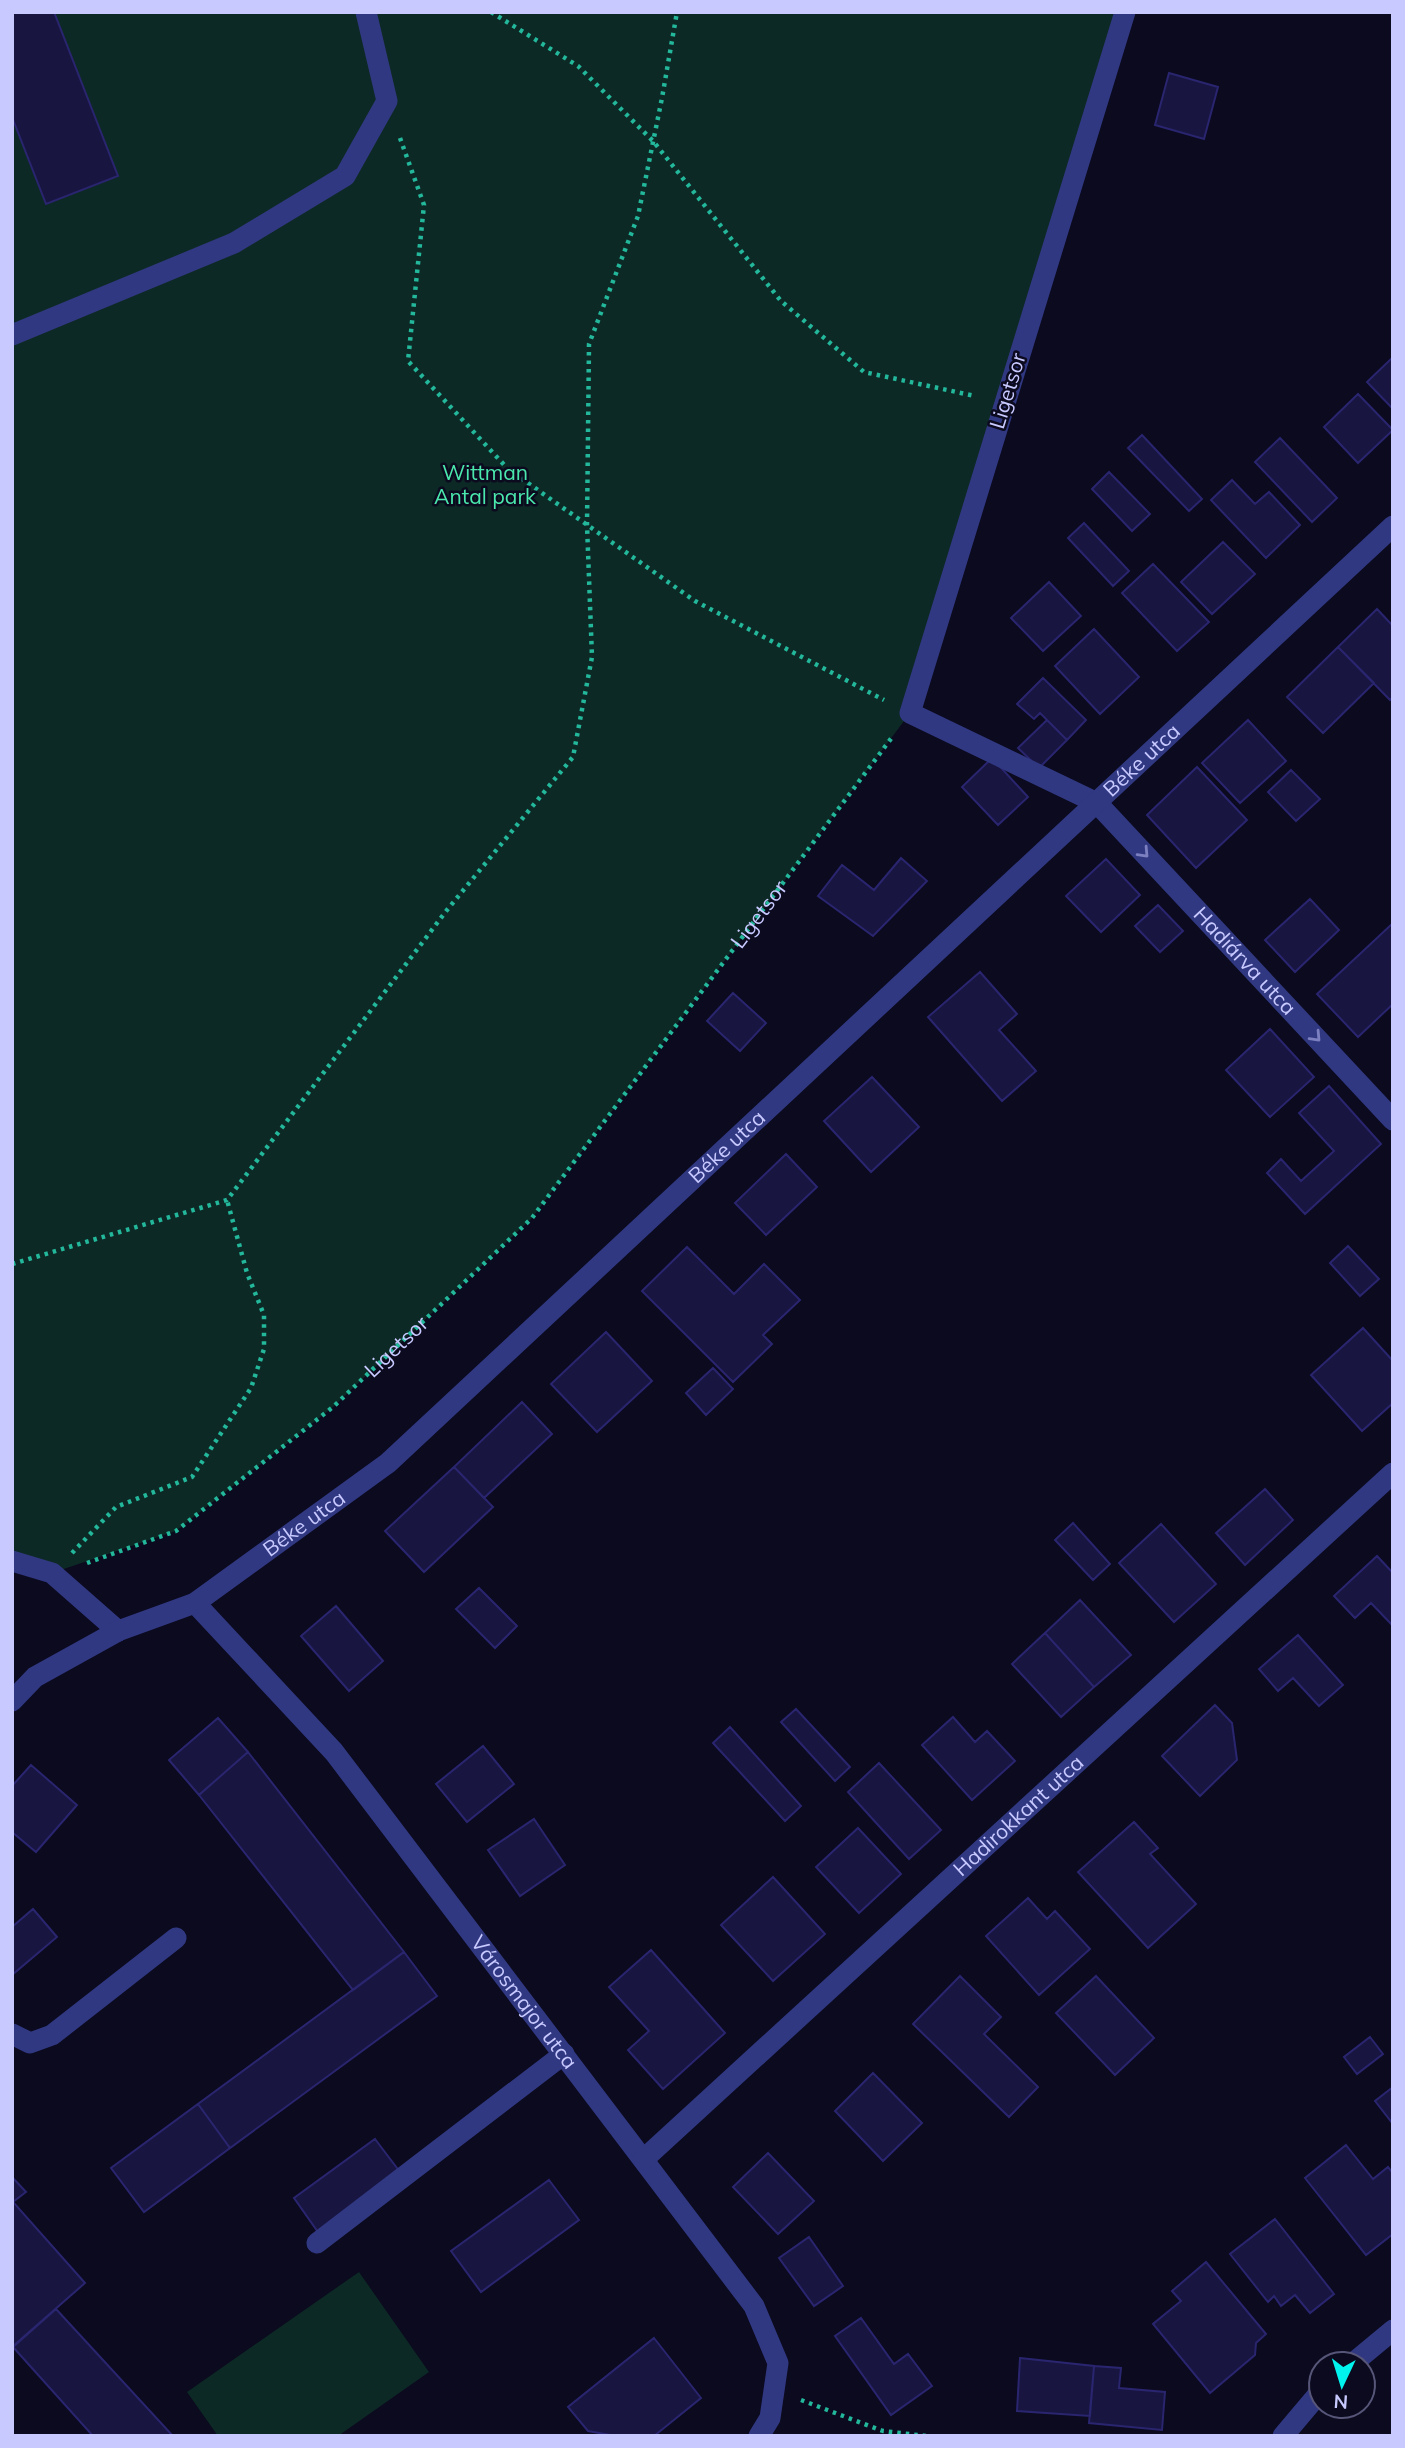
<svg xmlns="http://www.w3.org/2000/svg" width="1405" height="2448" font-family="Mulish,sans-serif">
<style>
.green{fill:#0d2925}
.building{fill:#181541;stroke:#2a256f;stroke-width:2}
.lines{fill:none;stroke-linecap:round;stroke-linejoin:round}
.path{stroke:#23b89c;stroke-width:4.5;stroke-dasharray:3.5 5;stroke-linecap:butt}
.minor{stroke:#313882;stroke-width:21}
.oneway{stroke:#7c80c0}
.labels{text-anchor:middle;stroke-width:5;stroke-linejoin:round;paint-order:stroke}
.street-label{font-size:21px;fill:#c8c9ff;stroke:#0b0a1f}
.park-label{font-size:21px;fill:#4be8ad;stroke:#0b0a1f}
</style>
<rect width="100%" height="100%" fill="#0b0a1f"/>
<!-- green -->
<path class="green" d="M12,12H1123L910,713L532,1218L333,1407L176,1531L52,1573L12,1561Z
M359,2272L429,2372L338,2436H218L187,2392Z"/>
<!-- building -->
<path class="building" d="M12,12H54L118,176L46,204L12,117Z
M1169,73L1218,87L1204,139L1155,125Z
M1393,357V409L1367,382Z
M1358,394L1393,430L1358,463L1324,427Z
M1142,435L1202,499L1189,511L1128,448Z
M1280,438L1337,498L1312,522L1255,462Z
M1109,472L1150,514L1132,531L1092,489Z
M1232,480L1255,504L1269,492L1300,525L1266,558L1211,500Z
M1084,523L1129,571L1113,586L1068,538Z
M1223,542L1255,574L1212,614L1181,582Z
M1153,564L1209,622L1177,651L1122,593Z
M1049,582L1081,616L1043,651L1011,618Z
M1377,609L1393,626V697L1390,700L1338,647Z
M1094,629L1139,677L1100,714L1055,666Z
M1338,647L1374,683L1323,733L1287,697Z
M1043,678L1086,720L1067,740L1040,713L1034,719L1017,704Z
M1047,720L1067,740L1039,768L1018,748Z
M1248,720L1286,761L1240,803L1202,763Z
M992,758L1028,797L998,825L962,787Z
M1197,767L1247,820L1196,868L1147,815Z
M1291,770L1320,799L1296,821L1268,792Z
M901,858L927,881L873,936L818,896L842,865L874,890Z
M1106,859L1140,895L1101,932L1066,896Z
M1310,899L1339,930L1295,972L1265,940Z
M1158,905L1183,931L1160,952L1135,926Z
M1393,923V1004L1358,1037L1317,994Z
M980,972L1017,1014L999,1030L1036,1071L1002,1101L928,1017Z
M733,993L766,1023L740,1051L707,1021Z
M1270,1029L1314,1077L1270,1117L1226,1070Z
M872,1077L919,1127L871,1172L824,1121Z
M1329,1086L1381,1144L1305,1214L1267,1173L1281,1159L1301,1181L1334,1151L1299,1113Z
M786,1154L817,1187L766,1235L735,1203Z
M1348,1246L1379,1279L1360,1296L1330,1263Z
M687,1247L734,1294L764,1264L800,1300L763,1335L772,1344L733,1382L642,1291Z
M1363,1328L1393,1361V1403L1362,1431L1311,1375Z
M606,1332L652,1381L597,1432L551,1384Z
M713,1368L733,1389L706,1415L686,1393Z
M522,1402L552,1434L484,1498L454,1467Z
M454,1467L493,1507L424,1572L385,1531Z
M1265,1489L1293,1520L1245,1565L1216,1533Z
M1073,1523L1110,1564L1093,1580L1055,1540Z
M1161,1524L1216,1584L1174,1622L1119,1563Z
M1377,1556L1393,1573V1626L1371,1603L1355,1618L1334,1596Z
M479,1588L517,1626L495,1648L456,1609Z
M1080,1600L1131,1655L1094,1687L1045,1633Z
M336,1606L383,1661L349,1691L301,1636Z
M1045,1633L1094,1687L1061,1717L1012,1664Z
M1298,1635L1343,1685L1319,1706L1293,1678L1278,1691L1259,1669Z
M1215,1705L1232,1723L1237,1760L1200,1796L1162,1756Z
M796,1709L850,1767L835,1781L781,1722Z
M953,1717L975,1742L987,1731L1015,1761L972,1800L922,1745Z
M218,1718L248,1752L199,1795L169,1760Z
M730,1727L801,1806L785,1821L713,1743Z
M483,1746L514,1784L467,1822L436,1784Z
M248,1752L404,1952L353,1990L199,1795Z
M879,1763L941,1830L909,1859L848,1792Z
M31,1765L77,1805L36,1852L12,1832V1786Z
M534,1819L565,1865L520,1896L488,1850Z
M1134,1822L1158,1848L1150,1854L1196,1904L1148,1948L1078,1872Z
M858,1828L901,1874L859,1913L816,1867Z
M773,1877L825,1934L773,1981L721,1925Z
M1028,1898L1047,1919L1055,1911L1090,1949L1039,1995L986,1936Z
M33,1909L57,1937L12,1975V1927Z
M651,1950L725,2033L663,2089L628,2050L649,2031L609,1987Z
M404,1952L437,1996L230,2148L198,2104Z
M960,1976L1001,2017L984,2034L1038,2087L1009,2117L913,2024Z
M1096,1976L1154,2038L1115,2075L1056,2013Z
M1370,2037L1383,2054L1357,2074L1344,2057Z
M873,2073L922,2123L883,2161L835,2111Z
M1393,2087V2124L1375,2101Z
M198,2104L230,2148L144,2212L111,2168Z
M375,2139L400,2172L318,2232L294,2198Z
M1346,2145L1373,2179L1388,2167L1393,2173V2234L1366,2255L1305,2178Z
M768,2153L814,2201L778,2234L733,2187Z
M12,2177L26,2192L13,2202L85,2283L12,2347Z
M549,2180L579,2220L481,2292L451,2251Z
M1275,2219L1334,2294L1310,2313L1295,2295L1281,2306L1274,2296L1268,2302L1230,2254Z
M809,2237L843,2286L814,2306L779,2258Z
M1206,2262L1266,2334L1256,2343L1255,2355L1210,2393L1153,2324L1181,2301L1172,2291Z
M56,2309L173,2436H93L13,2347Z
M861,2318L894,2364L908,2354L932,2386L891,2415L835,2336Z
M654,2338L701,2398L654,2436H616L588,2431L568,2407Z
M1020,2358L1094,2366L1090,2416L1017,2411Z
M1094,2366L1121,2368L1119,2388L1165,2392L1162,2430L1089,2423Z"/>
<g class="lines">
<!-- path -->
<g class="path">
<path d="M491,12L578,66L653,141L781,301L864,372L975,396"/>
<path d="M400,138L424,205L408,361L508,469L695,601L884,700"/>
<path d="M12,1264L227,1200L447,910L573,757L592,657L587,525L589,344L638,216L662,98L677,12"/>
<path d="M72,1553L116,1507L192,1477L251,1388L264,1349V1315L247,1273L227,1200"/>
<path id="s1" d="M87,1563L176,1531L333,1407L532,1218L893,736"/>
<path d="M801,2400L883,2431L926,2436"/>
</g>
<!-- minor -->
<g class="minor">
<path id="s2" d="M1125,12L910,713L1097,803L1393,1120"/>
<path d="M12,335L234,243L345,176L387,101L366,12"/>
<path d="M12,1561L52,1573L118,1631"/>
<path id="s3" d="M195,1603L334,1752L754,2306L778,2363L770,2418L759,2436"/>
<path id="s4" d="M12,1701L35,1677L118,1631L195,1603L388,1463L1393,526"/>
<path d="M12,2034L30,2043L52,2035L176,1938"/>
<path id="s5" d="M644,2159L1393,1473"/>
<path d="M317,2243L564,2054"/>
<path d="M1352,2364L1393,2330"/>
<path d="M1283,2436L1321,2391"/>
</g>
</g>
<!-- one-way arrows -->
<defs><path id="oneway-chevron" d="M-2-3.5L2.5 0L-2 3.5" fill="none" stroke-width="1.6" stroke-linecap="round" stroke-linejoin="round" transform="scale(1.75)"/></defs>
<g class="oneway">
<use href="#oneway-chevron" transform="translate(1144 853) rotate(47)"/>
<use href="#oneway-chevron" transform="translate(1316 1037) rotate(47)"/>
</g>
<g class="labels">
<!-- street labels -->
<g class="street-label">
<text transform="translate(1008 391) rotate(-73)" y="7">Ligetsor</text>
<text dy="7" stroke="none"><textPath href="#s4" startOffset="1479">Béke utca</textPath></text>
<text dy="7" stroke="none"><textPath href="#s1" startOffset="948">Ligetsor</textPath></text>
<text dy="7" stroke="none"><textPath href="#s2" startOffset="1157">Hadiárva utca</textPath></text>
<text dy="7" stroke="none"><textPath href="#s4" startOffset="912">Béke utca</textPath></text>
<text dy="7" stroke="none"><textPath href="#s1" startOffset="382">Ligetsor</textPath></text>
<text dy="7" stroke="none"><textPath href="#s4" startOffset="345">Béke utca</textPath></text>
<text dy="7" stroke="none"><textPath href="#s5" startOffset="508">Hadirokkant utca</textPath></text>
<text dy="7" stroke="none"><textPath href="#s3" startOffset="518">Városmajor utca</textPath></text>
</g>
<!-- park labels -->
<g class="park-label">
<text x="485" y="480">Wittman<tspan x="485" dy="24">Antal park</tspan></text>
</g>
</g>
<!-- border -->
<rect width="1405" height="2448" fill="none" stroke="#c8c9ff" stroke-width="28"/>
<!-- north arrow -->
<g transform="translate(1342 2385) rotate(184)"><circle r="33" fill="#0b0a1f" stroke="#575679" stroke-width="2"/>
<path d="M0-5L12 26L0 18L-12 26Z" fill="#00f3ed"/>
<text y="-10" font-size="19" font-weight="bold" text-anchor="middle" fill="#c8c9ff">N</text>
</g>
</svg>
